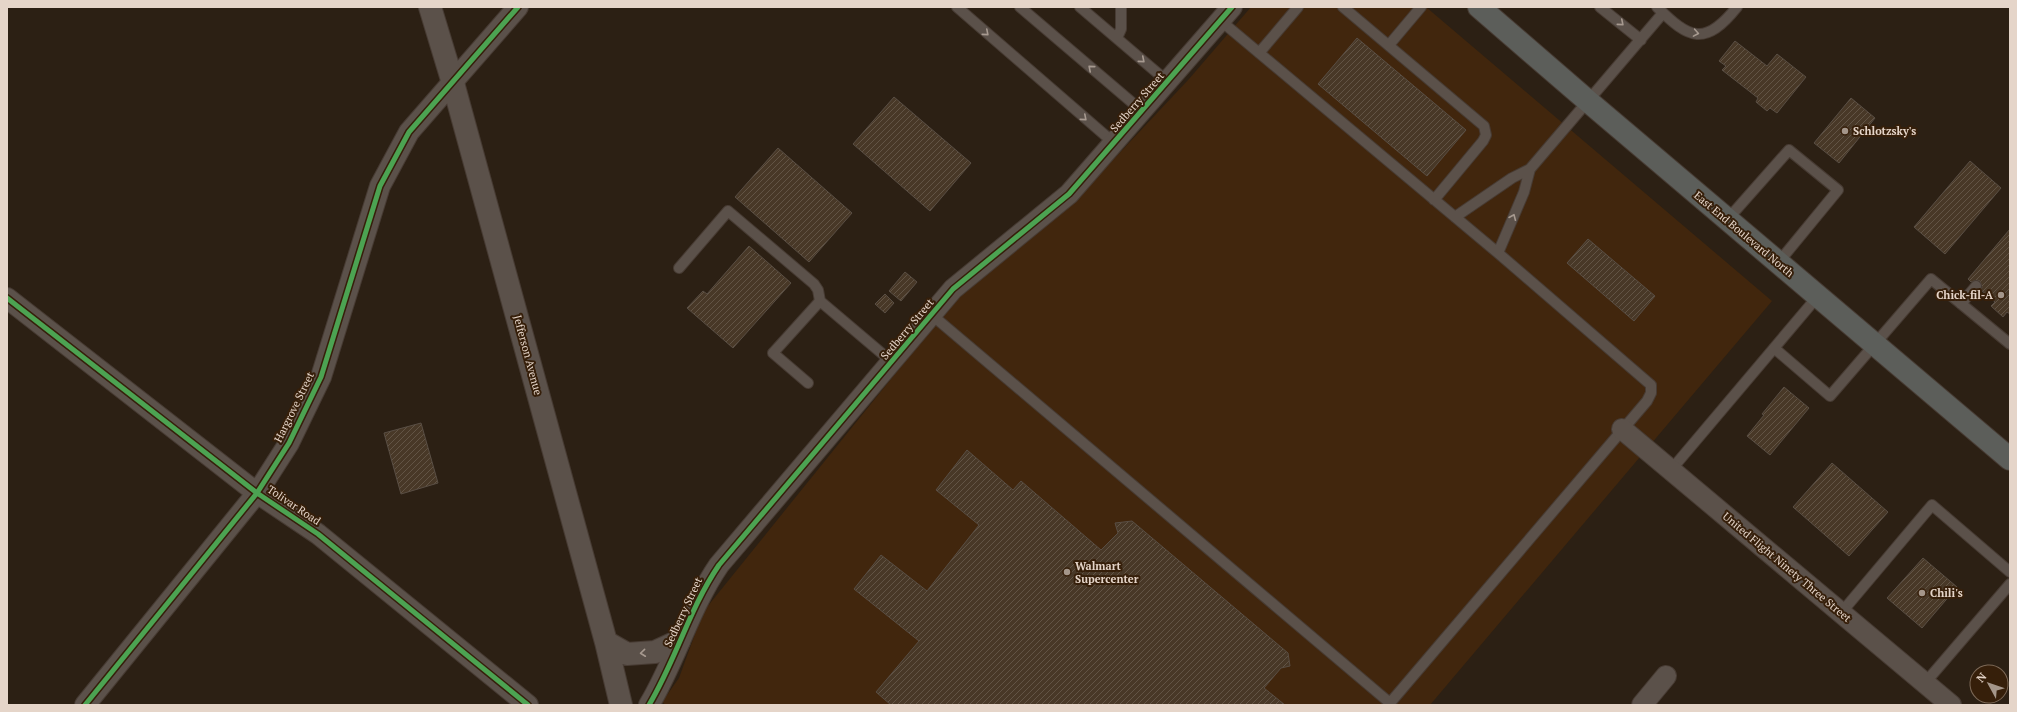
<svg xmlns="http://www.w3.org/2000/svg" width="2017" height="712" font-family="'PT Serif',serif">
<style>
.built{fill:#41260d}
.building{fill:url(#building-hatch);stroke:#594e44}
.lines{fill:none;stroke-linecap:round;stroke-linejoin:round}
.service-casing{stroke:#473b33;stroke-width:12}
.minor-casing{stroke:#473b33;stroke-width:22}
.tertiary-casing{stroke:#473b33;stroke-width:24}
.trunk-casing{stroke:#473b33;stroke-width:24}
.service{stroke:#5b514a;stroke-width:10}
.minor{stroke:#5b514a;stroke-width:20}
.tertiary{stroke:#5b514a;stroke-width:22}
.trunk{stroke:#5c5e5a;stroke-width:22}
.cycleway-casing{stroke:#361f0a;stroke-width:8}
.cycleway{stroke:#4ca352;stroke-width:5}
.oneway{stroke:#a79a90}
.poi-dot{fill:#a4968a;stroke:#361f0a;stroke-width:1.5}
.labels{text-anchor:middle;stroke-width:4;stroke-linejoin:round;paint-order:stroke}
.street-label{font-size:11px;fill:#e5d5c9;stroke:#361f0a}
.poi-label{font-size:11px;font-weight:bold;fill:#e5d5c9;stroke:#361f0a;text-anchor:start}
</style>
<defs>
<pattern id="building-hatch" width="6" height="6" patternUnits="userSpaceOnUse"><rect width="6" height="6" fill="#483827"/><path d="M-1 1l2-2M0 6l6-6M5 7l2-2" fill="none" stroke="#625445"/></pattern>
</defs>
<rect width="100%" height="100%" fill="#2c2014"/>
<!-- built -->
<path class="built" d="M1251,7H1426L1772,301L1430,705H666L662,702L679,678L703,612L962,291L1081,194L1189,79Z"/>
<!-- building -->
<path class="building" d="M1357,38L1466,130L1427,176L1318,84Z
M1735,41L1767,66L1777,54L1806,77L1777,113L1770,108L1767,111L1756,102L1758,98L1722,70L1726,66L1719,61Z
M894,97L971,163L930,211L853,144Z
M1851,98L1875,118L1839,163L1814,143Z
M778,148L852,213L809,262L735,197Z
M1970,161L2001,188L1945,254L1914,227Z
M2010,229V314L2007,312L2003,317L1991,306L1995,302L1981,290L1982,287L1980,281L1977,280L1971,282L1968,279Z
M1588,239L1655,296L1634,321L1567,263Z
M749,246L791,283L733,348L687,308L703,291L707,294Z
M905,272L917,282L901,301L889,291Z
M885,294L894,303L885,313L875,304Z
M1784,387L1809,408L1770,455L1747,436L1764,415L1762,414Z
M421,423L438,483L401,494L384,433Z
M967,450L1013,490L1021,481L1101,550L1118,533L1115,523L1132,521L1288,653L1290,666L1281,668L1264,688L1285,705H891L876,692L919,641L854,589L881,555L927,591L979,525L936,490Z
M1832,463L1888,512L1849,556L1793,507Z
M1923,558L1957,587L1922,628L1887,598Z"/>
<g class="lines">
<!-- service casing -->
<g class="service-casing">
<path id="service" d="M957,7L1114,143
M1020,7L1142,111
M1080,7L1168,82
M1343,7L1484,126L1486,135L1483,141L1434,200
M1600,7L1641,40
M1657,7C1689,39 1705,47 1737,7
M1117,38L1121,29V7
M1389,45L1421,7
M1259,53L1298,7
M1455,217L1512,178L1530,169L1663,13
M1727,220L1789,150L1838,190L1778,263
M1498,253L1524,192L1530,169
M679,268L728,211L814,284L818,290L820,301L892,362
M1961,304L1976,286
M932,315L1390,703L1647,401L1651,393V385L1498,253L1221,21
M1774,348L1830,396L1931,279L2010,344
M808,383L773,353L820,301
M1671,470L1818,296
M1841,613L1932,505L2010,572
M1925,683L2010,584"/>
</g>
<!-- minor casing -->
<g class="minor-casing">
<path id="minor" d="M7,298L257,493L318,534L528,705
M1622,429L1951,705
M85,705L257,493L289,443L321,377L380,186L409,132L518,7
M649,705C676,660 689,609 719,565L953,289L1069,194L1232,7
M1642,705L1666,676"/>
</g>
<!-- tertiary casing -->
<g class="tertiary-casing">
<path id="tertiary" d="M430,7L453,83L606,642L621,705
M606,642L627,654L655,652L679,641"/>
</g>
<!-- trunk casing -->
<g class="trunk-casing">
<path id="trunk" d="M1479,7L1589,102L2010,459"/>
</g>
<!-- service -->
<use href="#service" class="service"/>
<!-- minor -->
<use href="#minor" class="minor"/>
<!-- tertiary -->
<use href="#tertiary" class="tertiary"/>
<!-- trunk -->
<use href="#trunk" class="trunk"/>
<!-- cycleway casing -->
<g class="cycleway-casing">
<path id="cycleway" d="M7,298L257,493L318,534L528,705
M85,705L257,493L289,443L321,377L380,186L409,132L518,7
M649,705C676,660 689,609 719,565L953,289L1069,194L1232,7"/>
</g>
<!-- cycleway -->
<use href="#cycleway" class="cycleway"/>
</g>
<!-- one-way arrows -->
<defs><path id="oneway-chevron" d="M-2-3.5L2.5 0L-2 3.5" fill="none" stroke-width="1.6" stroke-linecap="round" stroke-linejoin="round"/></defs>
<g class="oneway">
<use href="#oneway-chevron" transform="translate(1621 23) rotate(40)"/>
<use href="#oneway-chevron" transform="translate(986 33) rotate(41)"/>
<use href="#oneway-chevron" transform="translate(1696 33) rotate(10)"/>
<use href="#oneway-chevron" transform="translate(1142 60) rotate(40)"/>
<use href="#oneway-chevron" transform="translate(1091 68) rotate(-139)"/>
<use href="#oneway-chevron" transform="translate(1084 118) rotate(41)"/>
<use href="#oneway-chevron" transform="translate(1513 217) rotate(-67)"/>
<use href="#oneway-chevron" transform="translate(643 653) rotate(174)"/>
</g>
<!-- markers -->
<g class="poi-dot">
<circle cx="1845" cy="131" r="4"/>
<circle cx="2001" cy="295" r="4"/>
<circle cx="1067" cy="572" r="4"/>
<circle cx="1922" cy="593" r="4"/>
</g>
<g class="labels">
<!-- street labels -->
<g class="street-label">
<text transform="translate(1137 102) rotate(-49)" y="4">Sedberry Street</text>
<text transform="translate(1744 234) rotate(40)" y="4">East End Boulevard North</text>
<text transform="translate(907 329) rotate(-50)" y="4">Sedberry Street</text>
<text transform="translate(528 355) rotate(75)" y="4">Jefferson Avenue</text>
<text transform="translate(294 407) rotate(-64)" y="4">Hargrove Street</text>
<text transform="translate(294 505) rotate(34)" y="4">Tolivar Road</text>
<text transform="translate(1787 567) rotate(40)" y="4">United Flight Ninety Three Street</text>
<text transform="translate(683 612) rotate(-65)" y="4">Sedberry Street</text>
</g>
<!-- poi labels -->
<g class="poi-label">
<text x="1853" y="135">Schlotzsky's</text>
<text x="1993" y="299" text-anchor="end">Chick-fil-A</text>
<text x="1075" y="570">Walmart<tspan x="1075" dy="13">Supercenter</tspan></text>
<text x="1930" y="597">Chili's</text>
</g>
</g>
<!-- border -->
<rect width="2017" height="712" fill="none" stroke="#e5d5c9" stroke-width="16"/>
<!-- north arrow -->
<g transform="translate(1989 684) rotate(310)"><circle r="19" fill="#361f0a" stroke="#7c6856"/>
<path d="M0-3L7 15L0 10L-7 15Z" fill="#a4968a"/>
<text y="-6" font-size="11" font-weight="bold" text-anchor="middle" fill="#e5d5c9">N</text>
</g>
</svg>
